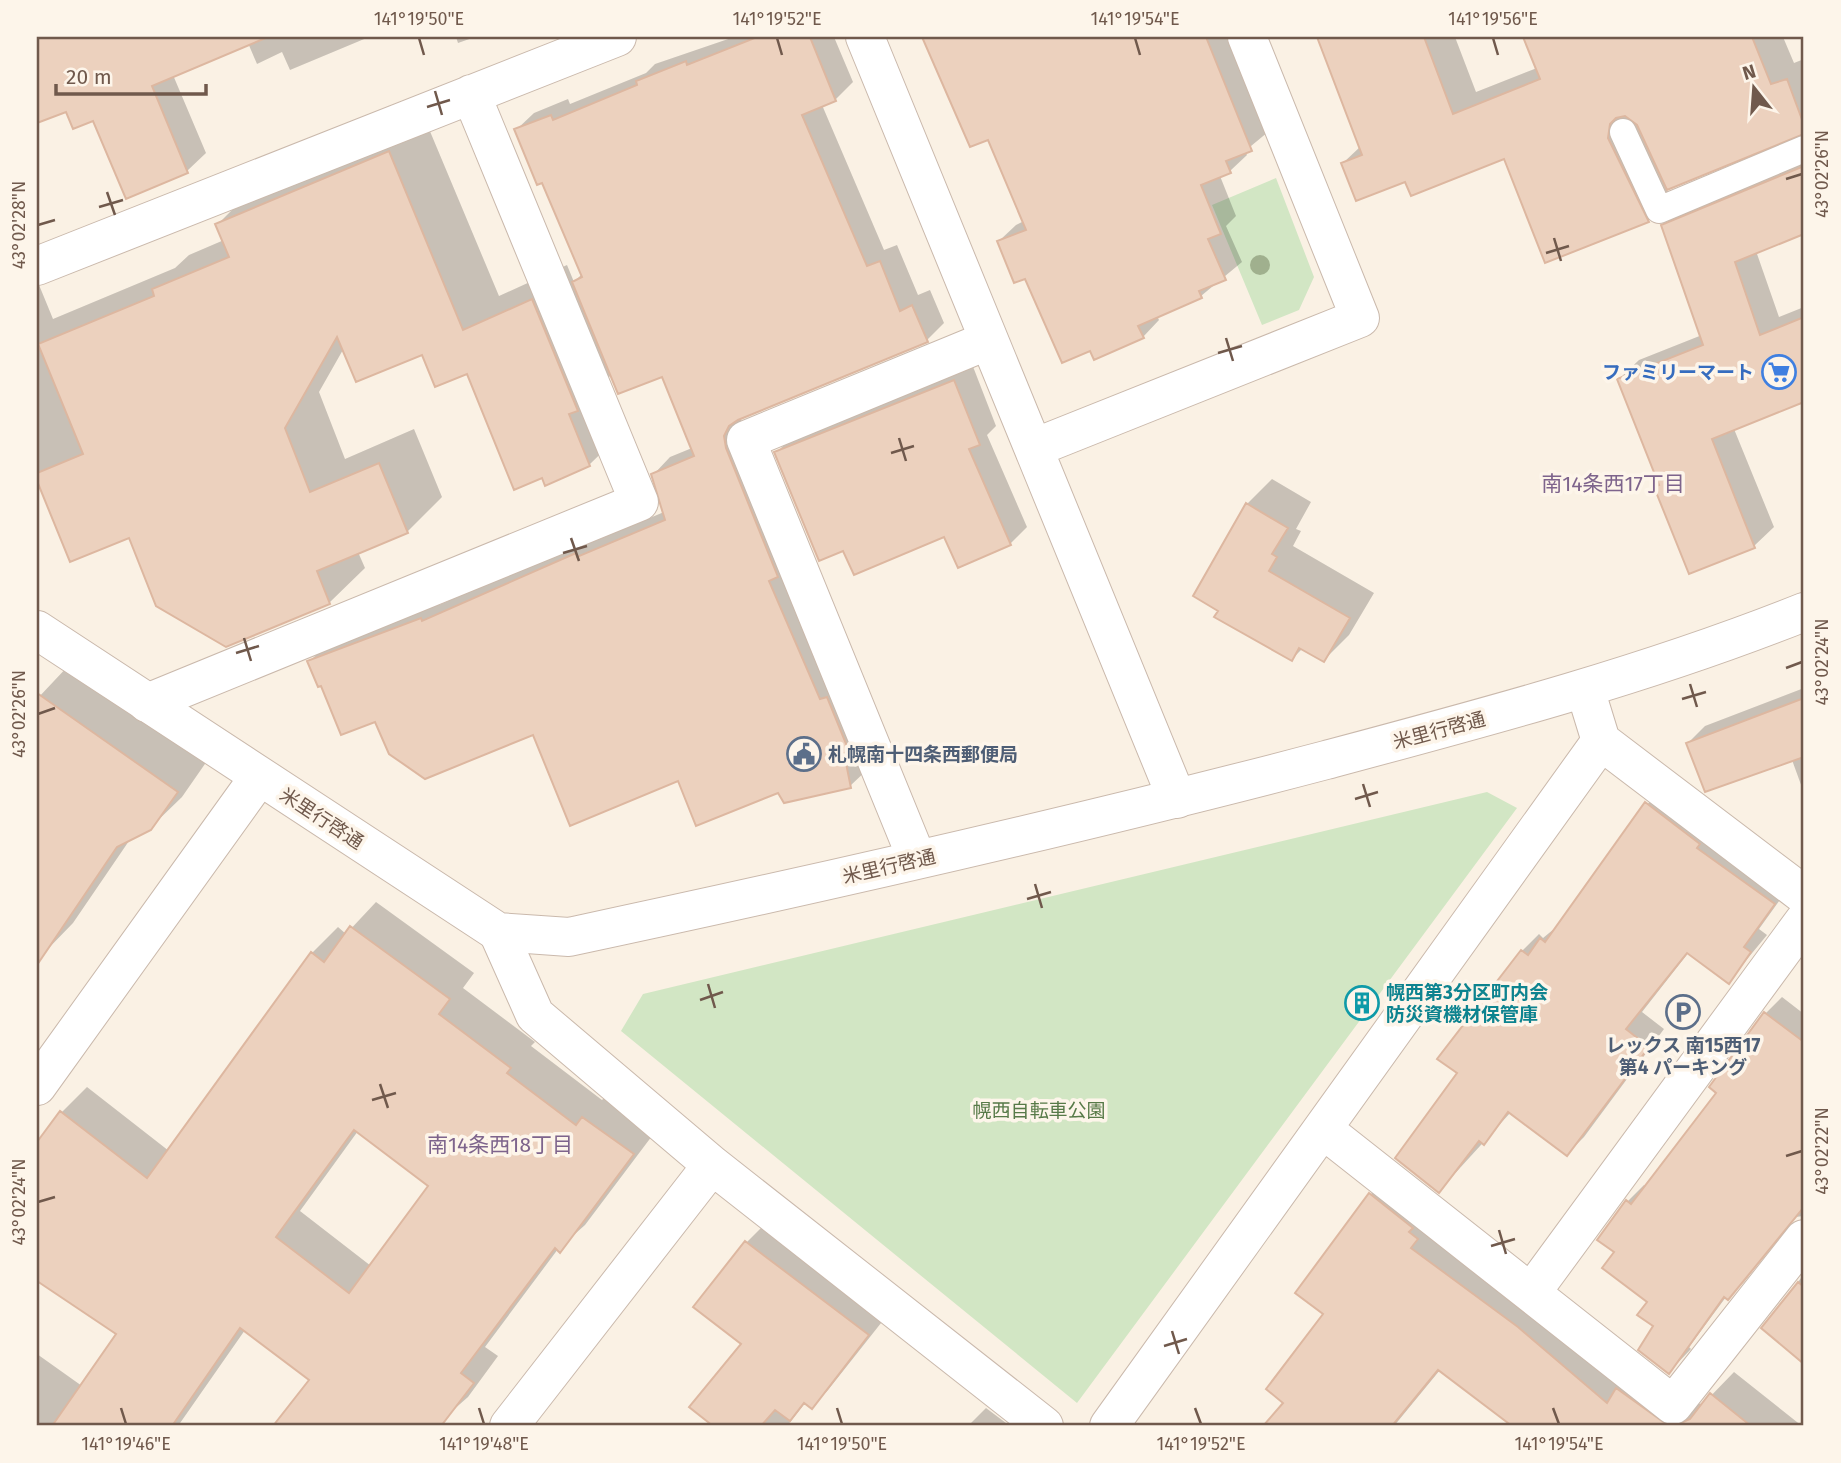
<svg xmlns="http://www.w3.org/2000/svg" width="1841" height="1463" font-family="'Fira Sans','Noto Sans JP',sans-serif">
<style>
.green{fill:#d2e6c4}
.shadow{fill:#0003;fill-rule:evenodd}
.building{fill:#ecd1be;stroke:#ddb7a0;stroke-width:2;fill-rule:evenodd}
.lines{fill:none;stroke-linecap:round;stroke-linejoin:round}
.service-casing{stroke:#cab9ac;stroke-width:28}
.minor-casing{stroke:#cab9ac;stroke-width:40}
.tertiary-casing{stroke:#cab9ac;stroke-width:40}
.service{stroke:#fff;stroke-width:26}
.minor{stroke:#fff;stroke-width:38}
.tertiary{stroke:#fff;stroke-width:38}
.tree{fill:#a0b08e}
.ticks{fill:none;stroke:#70594c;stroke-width:2.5}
.labels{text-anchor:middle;stroke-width:7;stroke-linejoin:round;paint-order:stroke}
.shop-label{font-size:19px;font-weight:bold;fill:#366cbe;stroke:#fdf5ea;text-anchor:end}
.street-label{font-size:19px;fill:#70594c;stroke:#fdf5ea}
.service-label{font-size:19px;font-weight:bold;fill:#4e5e75;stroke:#fdf5ea;text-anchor:start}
.culture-label{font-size:19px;font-weight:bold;fill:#0d838f;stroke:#fdf5ea;text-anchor:start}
.park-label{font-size:19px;fill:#577a48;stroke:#fdf5ea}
.neighbourhood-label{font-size:21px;fill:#7e648c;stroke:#fdf5ea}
.neatline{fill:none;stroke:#70594c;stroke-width:2.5}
.ticks-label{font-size:18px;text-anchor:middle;fill:#70594c}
</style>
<rect width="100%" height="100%" fill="#faf1e4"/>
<!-- green -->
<path class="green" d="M1276,178L1314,277L1299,310L1262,325L1212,205Z
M1487,792L1517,808L1077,1403L621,1031L643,994Z"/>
<!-- shadow -->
<path class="shadow" d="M37,37H369L290,70L282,52L257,64L248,43L173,75L206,153L187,171L127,197L94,118L67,109L37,121Z
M456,37H475L458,43Z
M734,37H834L853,82L835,100L822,105L884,250L897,245L918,295L930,290L944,323L927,340L741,418L742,430L868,769L850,786L778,791L679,779L534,733L376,720L322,684L309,662L326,645L438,602L439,605L593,537L595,541L664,512L653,475L670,457L692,448L663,375L612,374L605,381L625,430L589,465L467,372L423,353L344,348L319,392L345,459L414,429L442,497L407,532L358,552L365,568L329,603L130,536L71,560L37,476V280L53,319L175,268L189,255L224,240L217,225L253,189L424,117L499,296L567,265L574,282L583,273L543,180L516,130L534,113L568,99L570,104L646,73L655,64Z
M922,37H1229L1268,132L1245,151L1247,155L1230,171L1220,176L1236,216L1226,226L1242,262L1201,296L1157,316L1159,320L1143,337L1091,349L1026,277L999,241L1016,225L1024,221L989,138L971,145Z
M1319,37H1455L1476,92L1537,68L1525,37H1783L1794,63L1804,59V132L1666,188L1671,198L1648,221L1505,157L1343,163L1361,146Z
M1804,154V232L1756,251L1779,317L1804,307V400L1734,429L1774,527L1754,546L1690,572L1661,483L1619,379L1639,360L1702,335L1663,226L1683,206Z
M972,364L996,426L987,435L1027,527L1010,544L945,535L844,549L777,452L794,435Z
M1272,479L1311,502L1296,529L1301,531L1293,546L1374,593L1349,635L1324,660L1303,648L1292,659L1247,504Z
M70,664L207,761L182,797L150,828L131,838L73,923L43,954L37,950V699Z
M1804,688V793L1792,760L1708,791L1688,743L1705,726Z
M1659,792L1790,886L1759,929L1767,935L1729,981L1689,952L1642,1012L1664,1029L1584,1137L1567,1154L1511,1112L1439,1191L1459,1073L1522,951L1539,934L1543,938L1560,924L1643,809Z
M376,902L474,973L463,988L535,1042L531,1046L602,1100L609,1093L658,1128L585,1225L558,1249L485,1347L498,1356L468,1397L435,1426H276L312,1380L245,1330L178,1426H37V1354L82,1386L119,1334L37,1279V1149L62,1112L87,1087L169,1151L312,953L338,927L346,934ZM358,1131L430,1186L371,1266L300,1211Z
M1782,997L1804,1014V1216L1795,1217L1744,1282L1726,1297L1689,1347L1691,1349L1669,1372L1649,1302L1616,1251L1600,1240L1628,1201L1644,1185L1647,1187L1718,1092L1765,1014Z
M1393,1172L1694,1405L1704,1403L1734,1372L1802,1426H1515L1440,1370L1394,1426H1266L1285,1403L1326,1314L1370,1195Z
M763,1226L885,1318L828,1390L812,1407L806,1402L787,1426H716L692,1407L743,1344L746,1243Z
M1804,1274V1361L1764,1328Z
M986,1408L1010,1426H968Z"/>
<!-- building -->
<path class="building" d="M37,37H268L152,86L188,173L126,199L93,121L73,129L66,112L37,123Z
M757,37H810L836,101L802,115L867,266L880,261L900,311L912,305L928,342L738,420L729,426L724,436L726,448L778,577L769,581L820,699L827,697L849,751L844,753L851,788L784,803L778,793L696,826L678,781L570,826L533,735L425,779L389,754L375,722L341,735L321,686L318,687L307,661L421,618L422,621L576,553L577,557L665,520L651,474L694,456L662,377L618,394L572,282L582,277L542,183L537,185L514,129L551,115L553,120L637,85L636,81L686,61L687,65Z
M922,37H1206L1252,151L1226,161L1231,173L1201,185L1221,234L1208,239L1226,280L1199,291L1202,298L1138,326L1144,338L1094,360L1090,351L1062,363L1025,279L1014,283L997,241L1026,230L988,140L970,147Z
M1317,37H1424L1453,114L1540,79L1523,37H1752L1771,84L1787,79L1804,125V134L1667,190L1637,125L1625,116L1616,118L1610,124L1608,138L1649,222L1545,263L1504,159L1411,196L1405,182L1356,201L1341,163L1362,155Z
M389,151L463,330L532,299L578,411L569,414L590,466L545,486L542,478L514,490L467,374L435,387L422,355L356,382L337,337L285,428L310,492L379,463L408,533L317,571L330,604L226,647L156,606L129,538L70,562L37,481V473L83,454L38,344L154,296L152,289L229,257L215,224Z
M1804,166V234L1735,262L1760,335L1804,317V402L1712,439L1755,548L1689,574L1654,487L1659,485L1617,379L1703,345L1661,225Z
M954,380L980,445L969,449L1011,545L958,568L944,537L854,575L843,551L819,561L774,452Z
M1246,503L1288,528L1272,554L1277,557L1269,571L1350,618L1324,662L1299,648L1292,661L1214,617L1218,611L1193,596Z
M37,693L178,792L151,830L117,847L37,965Z
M1804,698V757L1705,792L1686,743Z
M1645,802L1700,844L1697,848L1775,904L1744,947L1751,952L1729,984L1687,953L1626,1029L1649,1047L1567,1156L1508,1112L1484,1145L1479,1141L1439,1193L1395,1158L1457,1073L1437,1059L1521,950L1528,955L1540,938L1545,942Z
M350,926L450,999L439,1014L511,1068L507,1073L576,1125L582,1117L634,1154L560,1253L555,1248L461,1373L474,1383L441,1426H273L309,1380L240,1328L172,1426H52L116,1334L37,1281V1142L60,1111L147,1178L311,952L324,962ZM354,1130L428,1186L349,1293L276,1237Z
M1764,1012L1804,1042V1207L1728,1300L1724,1297L1669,1374L1638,1350L1653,1326L1637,1315L1647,1302L1602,1268L1614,1252L1597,1240L1626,1200L1631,1204L1716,1093L1709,1087Z
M1369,1193L1413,1228L1409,1232L1418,1239L1411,1248L1518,1327L1607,1403L1616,1388L1669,1426H1512L1438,1370L1392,1426H1263L1283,1403L1266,1389L1323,1314L1295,1293Z
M745,1241L869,1335L812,1409L804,1403L790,1421L775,1410L761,1426H713L689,1407L741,1344L693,1307Z
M1798,1282L1804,1287V1364L1761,1328Z
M1710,1393L1751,1426H1674L1690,1419Z"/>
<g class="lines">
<!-- service casing -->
<g class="service-casing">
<path id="service" d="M1623,132L1659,210L1804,149"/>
</g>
<!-- minor casing -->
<g class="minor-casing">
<path id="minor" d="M865,37L1177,799
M37,266L617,37
M1034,448L1360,318L1247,37
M147,703L639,502L471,94
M1601,741L1804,895
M917,859L746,440L989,340
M498,932L535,1015L712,1165L1044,1426
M37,1086L259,777
M1324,1130L1673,1405L1804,1239
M1531,1293L1804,921
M509,1426L712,1165
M1109,1426L1601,741L1585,689"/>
</g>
<!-- tertiary casing -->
<g class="tertiary-casing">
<path id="tertiary" d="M37,630L498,932L569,937C822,883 1075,826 1326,760C1487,717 1649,674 1804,612"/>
</g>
<!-- service -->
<use href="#service" class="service"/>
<!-- minor -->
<use href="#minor" class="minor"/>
<!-- tertiary -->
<use href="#tertiary" class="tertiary"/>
</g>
<!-- trees -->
<circle class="tree" cx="1260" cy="265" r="10"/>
<!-- ticks -->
<path class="ticks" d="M419,38L424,55M777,38L782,55M1135,38L1140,55M1493,38L1498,55M435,91L442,115M427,107L450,100M1786,179L1802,174M107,192L115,215M99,207L123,200M38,225L55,220M1554,238L1561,261M1546,253L1569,246M1226,338L1233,361M1218,353L1242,346M899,438L906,461M891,453L914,446M571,538L579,561M563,553L587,546M244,638L251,661M236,653L259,646M1786,668L1802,662M1690,684L1697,707M1682,699L1706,692M38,714L55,708M1363,784L1370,807M1355,799L1378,792M1035,884L1042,908M1027,899L1051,892M708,984L715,1008M700,1000L723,992M380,1084L388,1108M372,1100L396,1093M1786,1156L1802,1151M38,1202L55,1197M1499,1230L1506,1254M1491,1246L1515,1239M1172,1331L1179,1354M1164,1346L1187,1339M121,1408L126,1424M479,1408L484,1424M837,1408L842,1424M1195,1408L1201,1424M1553,1408L1559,1424"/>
<!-- icons -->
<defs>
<g id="supermarket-ring" transform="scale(1.75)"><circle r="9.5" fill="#fdf5ea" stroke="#3f7fe0" stroke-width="1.5"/><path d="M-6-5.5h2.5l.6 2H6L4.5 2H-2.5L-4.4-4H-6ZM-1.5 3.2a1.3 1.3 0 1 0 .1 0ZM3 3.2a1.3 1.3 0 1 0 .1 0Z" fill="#3f7fe0"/></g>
<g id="civic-ring" transform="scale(1.75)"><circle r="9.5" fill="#fdf5ea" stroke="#5c6f8a" stroke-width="1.5"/><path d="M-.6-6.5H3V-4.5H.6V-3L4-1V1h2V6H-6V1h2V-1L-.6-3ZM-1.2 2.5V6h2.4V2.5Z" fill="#5c6f8a"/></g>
<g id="building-ring" transform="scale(1.75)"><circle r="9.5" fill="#fdf5ea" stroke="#0f9aa8" stroke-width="1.5"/><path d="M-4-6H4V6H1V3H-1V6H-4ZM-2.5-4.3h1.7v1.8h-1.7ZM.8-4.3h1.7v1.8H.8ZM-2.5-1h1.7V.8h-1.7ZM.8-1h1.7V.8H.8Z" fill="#0f9aa8"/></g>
<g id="parking-ring" transform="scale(1.75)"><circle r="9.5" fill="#fdf5ea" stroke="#5c6f8a" stroke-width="1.5"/><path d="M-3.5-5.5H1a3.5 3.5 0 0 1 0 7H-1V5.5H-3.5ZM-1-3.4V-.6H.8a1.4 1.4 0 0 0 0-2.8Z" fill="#5c6f8a"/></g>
</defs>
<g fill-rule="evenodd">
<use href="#supermarket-ring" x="1779" y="372"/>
<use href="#civic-ring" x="804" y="754"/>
<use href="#building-ring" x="1362" y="1003"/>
<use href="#parking-ring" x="1683" y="1012"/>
</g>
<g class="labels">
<!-- shop labels -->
<g class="shop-label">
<text x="1754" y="379">ファミリーマート</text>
</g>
<!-- street labels -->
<g class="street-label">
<text transform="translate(1439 730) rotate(-15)" y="7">米里行啓通</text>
<text transform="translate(322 818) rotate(33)" y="7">米里行啓通</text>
<text transform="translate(889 866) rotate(-13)" y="7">米里行啓通</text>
</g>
<!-- service labels -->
<g class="service-label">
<text x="828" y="761">札幌南十四条西郵便局</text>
<text x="1683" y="1052" text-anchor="middle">レックス 南15西17<tspan x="1683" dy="22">第4 パーキング</tspan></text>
</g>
<!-- culture labels -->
<g class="culture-label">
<text x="1386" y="999">幌西第3分区町内会<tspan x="1386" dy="22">防災資機材保管庫</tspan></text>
</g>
<!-- park labels -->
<g class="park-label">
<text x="1039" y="1117">幌西自転車公園</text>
</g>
<!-- neighbourhood labels -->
<g class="neighbourhood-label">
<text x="1613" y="491">南14条西17丁目</text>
<text x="500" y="1152">南14条西18丁目</text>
</g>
</g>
<!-- border -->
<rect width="1841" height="1463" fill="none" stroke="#fdf5ea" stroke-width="77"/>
<!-- north arrow -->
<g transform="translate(1754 88) rotate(343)" stroke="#fdf5ea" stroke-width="5" paint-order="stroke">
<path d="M0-5L12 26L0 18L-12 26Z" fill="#70594c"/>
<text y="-10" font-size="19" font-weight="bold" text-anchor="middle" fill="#70594c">N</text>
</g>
<!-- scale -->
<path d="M56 84v10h150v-10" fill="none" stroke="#70594c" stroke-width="3.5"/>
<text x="66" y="84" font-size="21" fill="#70594c" stroke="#fdf5ea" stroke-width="5" paint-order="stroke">20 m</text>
<rect x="38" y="38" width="1764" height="1386" class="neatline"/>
<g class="ticks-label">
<text x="419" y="25">141°19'50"E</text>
<text x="777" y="25">141°19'52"E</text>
<text x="1135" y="25">141°19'54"E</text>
<text x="1493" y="25">141°19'56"E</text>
<text transform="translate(1822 174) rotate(-90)" y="6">43°02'26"N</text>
<text transform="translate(19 225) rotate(-90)" y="6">43°02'28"N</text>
<text transform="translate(1822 662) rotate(-90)" y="6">43°02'24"N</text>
<text transform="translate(19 714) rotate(-90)" y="6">43°02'26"N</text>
<text transform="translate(1822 1151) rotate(-90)" y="6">43°02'22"N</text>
<text transform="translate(19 1202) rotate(-90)" y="6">43°02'24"N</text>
<text x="126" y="1450">141°19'46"E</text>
<text x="484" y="1450">141°19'48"E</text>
<text x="842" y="1450">141°19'50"E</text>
<text x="1201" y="1450">141°19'52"E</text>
<text x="1559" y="1450">141°19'54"E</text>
</g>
</svg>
